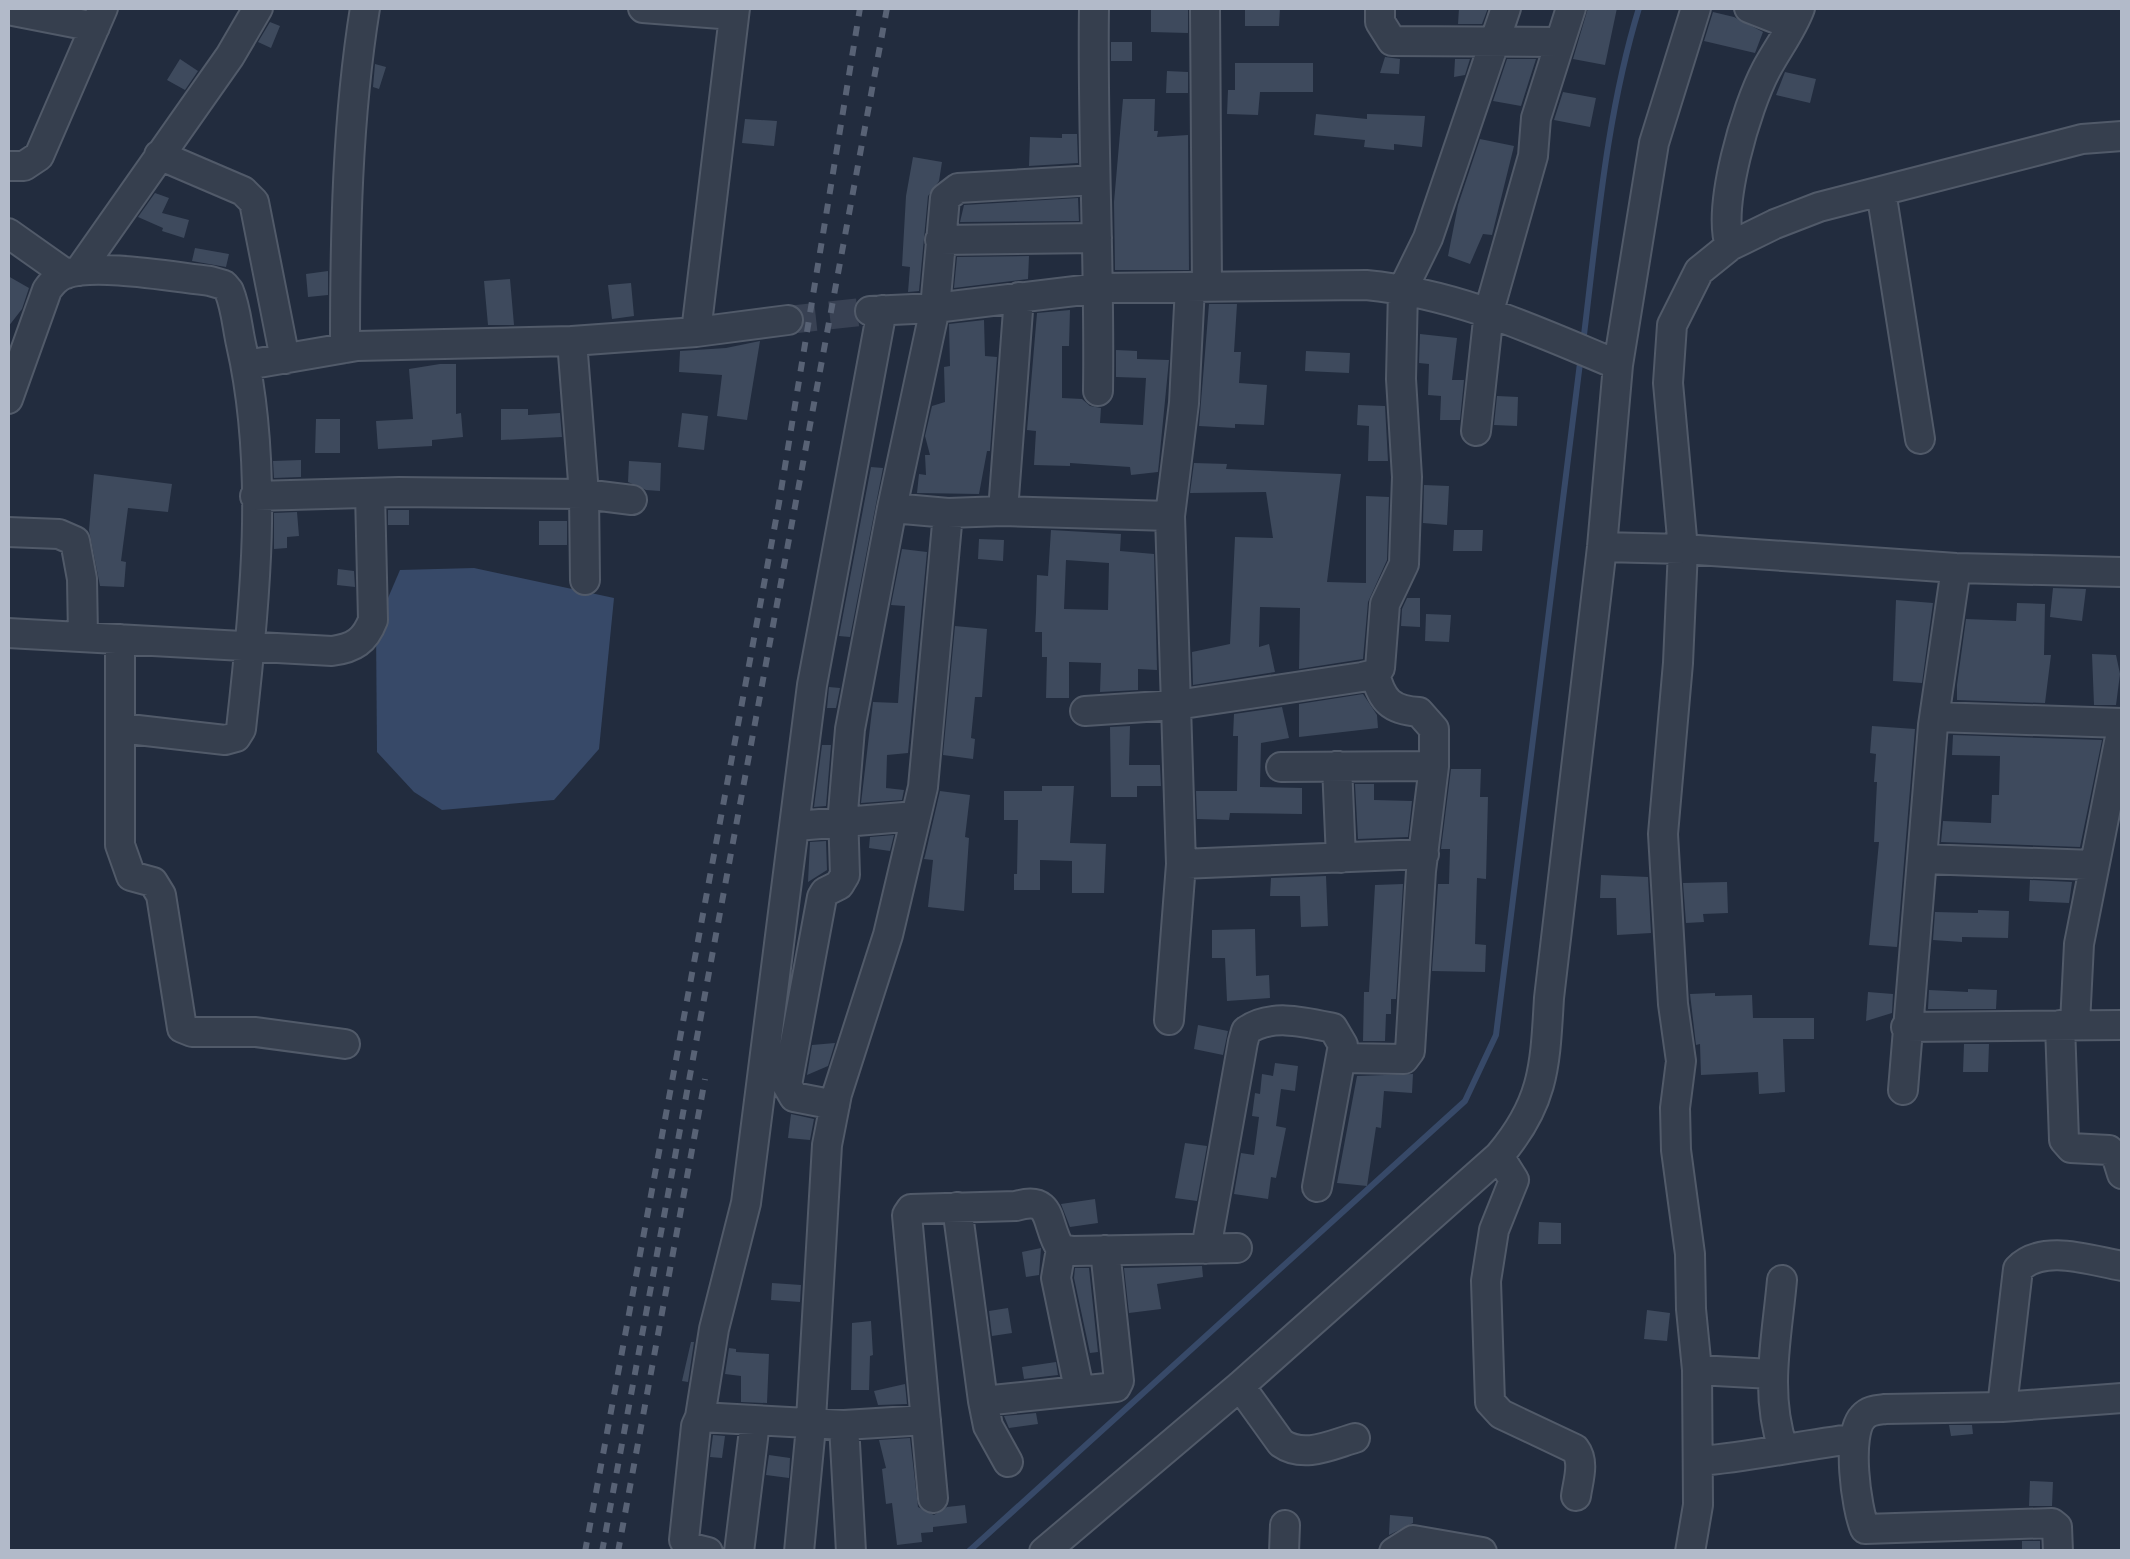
<svg xmlns="http://www.w3.org/2000/svg" width="2130" height="1559" font-family="Signika,sans-serif">
<style>
.water{fill:#374968}
.lines{fill:none;stroke-linecap:round;stroke-linejoin:round}
.stream{stroke:#374968;stroke-width:6}
.building{fill:#3e4a5d;fill-rule:evenodd}
.minor-tunnel{stroke:#384153;stroke-width:28;stroke-dasharray:28 14;stroke-linecap:butt}
.minor-casing{stroke:#515a69;stroke-width:32}
.minor{stroke:#363f4e;stroke-width:28}
.rail{stroke:#586275;stroke-width:6;stroke-dasharray:10 10;stroke-linecap:butt}
</style>
<rect width="100%" height="100%" fill="#222c3e"/>
<!-- water -->
<path class="water" d="M474,568L614,598L599,749L554,800L442,810L414,792L377,752L376,626L400,570Z"/>
<g class="lines">
<!-- stream -->
<path class="stream" d="M1583,343C1597,231 1606,115 1639,8
M968,1552L1465,1101L1496,1035L1581,355"/>
</g>
<!-- building -->
<path class="building" d="M1151,8H1188V33L1151,32Z
M1245,8H1280L1279,26H1245Z
M1459,8H1488L1482,24H1458Z
M1588,8H1617L1605,65L1573,59Z
M1713,12L1734,17L1763,32L1755,53L1704,41Z
M270,22L280,26L271,48L258,42Z
M1111,42H1132V61H1111Z
M1385,57L1400,59L1399,74L1380,73Z
M180,59L198,71L185,90L167,80Z
M1455,59H1470L1465,75L1454,77Z
M1507,59H1536L1521,106L1493,101Z
M1235,63H1313V92H1260L1258,115L1227,114L1228,90H1235Z
M375,64L386,67L379,89L373,87Z
M1167,71L1188,72V93H1166Z
M1785,72L1816,79L1810,103L1776,95Z
M1563,92L1596,98L1590,127L1554,120Z
M1123,99H1155L1154,131H1158L1157,137L1188,135L1189,270H1115L1114,202Z
M1316,114L1367,119V114L1425,116L1422,147L1394,144V150L1364,147L1365,140L1314,135Z
M745,119L777,121L774,146L742,143Z
M1062,134H1077L1078,163L1029,166L1030,137L1062,138Z
M1480,139L1514,146L1492,235L1483,234L1470,264L1448,256L1458,205Z
M913,157L942,162L939,181L928,196L919,291L908,292L910,267L902,266L906,196Z
M155,193L169,198L162,213L189,220L184,238L162,231L163,228L138,217Z
M1078,198L1079,221L960,222L964,205Z
M195,248L229,254L226,267L192,261Z
M1029,256L1028,279L954,288L957,257Z
M328,271V295L308,297L306,274Z
M8,276L29,288L22,309L8,327Z
M510,279L514,325H488L484,281Z
M631,283L634,316L612,319L608,285Z
M1209,304H1237L1234,352H1241L1239,383L1267,385L1264,425L1235,424V428L1199,426Z
M1070,310L1069,346H1062V398L1082,399L1090,406L1101,408L1100,423L1143,425L1146,378L1116,377V350L1137,351V359L1169,360L1158,472L1131,475L1130,467L1070,463V466L1034,465L1036,431L1027,430L1037,313Z
M984,320L985,356L997,357L990,451H987L979,494L917,493L919,474L926,475L925,455H930L925,436L932,406L945,402L944,367L950,366L949,324Z
M1420,334L1457,338L1452,380H1464L1460,420H1440L1441,396L1428,395L1429,364L1419,363Z
M760,341L747,420L717,416L722,375L679,372L680,351L726,348Z
M1306,351L1350,353L1349,373L1305,371Z
M440,364H456V414L461,413L463,437L432,440V446L378,449L376,421L413,419L409,369Z
M1497,396L1518,397L1517,426L1494,425Z
M1358,405L1385,406L1388,461H1368L1369,426L1357,425Z
M501,409H528V415L560,413L562,437L501,440Z
M682,413L708,416L704,450L678,447Z
M316,419H340V453H315Z
M301,460V477L274,478L273,461Z
M629,461L661,463L660,491L646,490L628,482Z
M1194,463L1227,464L1226,469L1341,474L1327,582L1366,583V496L1389,497L1387,560L1368,602L1363,659L1299,669L1300,608L1260,607L1259,647L1269,644L1275,672L1193,685L1192,652L1230,644L1235,537L1273,538L1266,492L1190,493Z
M871,467L883,468L850,637L839,636Z
M94,474L172,484L168,512L128,508L121,561L126,562L124,587L100,586L89,530Z
M1424,485L1449,486L1447,525L1423,523Z
M388,510H409V525H388Z
M297,512L299,536L287,537V548L274,549V513Z
M539,521H567V545H539Z
M1051,530L1121,534L1120,551L1154,554L1157,670L1138,669V690L1100,692L1101,663L1069,662V698H1046L1047,657H1042V632H1035L1036,612L1037,575L1048,576ZM1066,560L1109,563L1108,610L1064,609Z
M1454,530H1483L1482,551H1453Z
M979,539L1004,540L1003,561L978,559Z
M902,549L927,552L908,753L887,755L886,788L904,790L902,800L861,803L873,702L898,703L905,606L891,605Z
M338,569L354,571L355,587L337,585Z
M2053,588L2086,589L2082,621L2050,617Z
M1407,598H1420V627L1401,626L1402,609Z
M1896,600L1933,603L1922,683L1893,681Z
M2017,603L2045,604L2044,655H2051L2045,703L1957,700V685L1966,619L2016,621Z
M1426,614L1451,615L1449,642L1425,641Z
M955,626L987,629L982,697H975L971,738L975,739L973,759L943,755Z
M2092,654L2116,655L2120,674L2116,705H2094Z
M829,687L840,688L836,708H827Z
M1363,694L1377,715L1378,728L1299,737V704Z
M1282,707L1289,738L1261,743L1260,787L1302,788V814L1230,813L1229,820L1197,819L1196,791H1237L1238,736H1233L1234,714Z
M1130,726L1129,765H1160L1161,786H1137V797H1111L1110,727Z
M1872,726L1915,729L1897,947L1869,945L1879,842H1874L1877,782H1874L1876,754L1870,753Z
M1953,735L2102,740L2080,847L1941,842L1943,821L1991,823L1992,795H1999L2000,756L1952,755Z
M822,745H831L826,806L814,807Z
M1451,769H1481L1480,797H1488L1486,879L1477,878L1475,944L1486,945L1485,972L1432,971L1438,884H1449L1450,849H1441Z
M1355,784H1374V800L1412,801L1408,837L1358,839Z
M1042,786H1074L1070,843L1106,844L1104,893H1072V861L1040,860V890H1014V874H1017L1018,820H1004V791H1042Z
M940,791L970,795L965,837L969,838L964,911L928,907L933,860L924,859L925,856Z
M894,835L890,851L869,848L870,837Z
M826,841L827,870L808,882L810,842Z
M1601,875L1648,877L1651,933L1617,935L1616,898H1600Z
M1326,876L1328,926L1301,927L1300,896H1270L1271,878Z
M2030,880L2072,882L2069,903L2029,901Z
M1727,882L1728,913L1703,914L1704,922L1686,923L1683,883Z
M1403,884L1396,999H1391V1014H1386L1385,1041H1363L1364,992H1369L1375,885Z
M1978,910L2009,911L2008,938L1962,937V942L1933,940L1935,912L1978,913Z
M1255,929L1256,976L1269,975L1270,998L1227,1001L1225,958H1212V930Z
M1968,989L1997,990L1996,1009H1928L1929,990L1968,992Z
M1868,992L1893,994L1892,1013L1866,1021Z
M1715,993V996L1752,995L1753,1018H1814V1039H1783L1785,1092L1759,1094L1758,1072L1701,1075L1700,1044L1696,1045L1690,994Z
M1198,1025L1228,1031L1223,1055L1194,1049Z
M835,1043L828,1066L807,1075L812,1045Z
M1964,1044H1989L1988,1072H1963Z
M1275,1063L1298,1066L1295,1091L1281,1089L1276,1126L1286,1128L1276,1178L1271,1177L1268,1199L1234,1194L1241,1153L1254,1155L1259,1117L1252,1116L1255,1093L1260,1094L1262,1074L1273,1076Z
M1413,1074L1412,1093L1384,1091L1381,1128L1376,1127L1367,1186L1337,1183L1357,1076Z
M791,1114L814,1119L810,1140L788,1138Z
M1185,1143L1207,1146L1197,1201L1175,1198Z
M1095,1199L1098,1223L1070,1227L1061,1204Z
M1539,1222L1561,1223V1244H1538Z
M1041,1248L1039,1275L1026,1277L1022,1252Z
M1202,1266L1203,1277L1157,1284L1161,1309L1129,1313L1124,1268Z
M1075,1268H1089L1098,1352L1090,1353L1074,1278Z
M772,1283L801,1285L800,1302L771,1300Z
M1008,1308L1012,1333L992,1336L989,1311Z
M1647,1310L1670,1313L1667,1341L1644,1339Z
M871,1321L873,1355L870,1356L869,1390H851L852,1323Z
M691,1342H694L688,1382L682,1381Z
M729,1348L736,1349V1352L769,1354L767,1403L741,1402V1376L725,1374Z
M1056,1362L1058,1375L1024,1379L1022,1367Z
M905,1384L907,1404L878,1405L874,1391Z
M1036,1413L1038,1424L1009,1428L1004,1416Z
M1949,1425H1972L1973,1434L1951,1436Z
M713,1435L725,1436L722,1458L710,1457Z
M910,1438L918,1507L934,1515L947,1507L965,1505L967,1523L933,1527V1532L921,1533L922,1542L897,1545L892,1503L886,1504L882,1469L886,1468L879,1440Z
M769,1455L790,1458L789,1478L766,1475Z
M2030,1481L2053,1482L2052,1506H2029Z
M1390,1515L1413,1517V1523L1389,1535Z
M2022,1541H2040V1552H2022Z"/>
<g class="lines">
<!-- minor-tunnel -->
<path class="minor-tunnel" d="M788,320L870,311"/>
<!-- minor casing -->
<g class="minor-casing">
<path id="minor" d="M643,8L734,15
M1094,8C1092,136 1100,263 1098,391
M1205,8L1207,286
M1380,8V22L1392,41L1560,42
M1749,8L1792,25
M8,10L95,27
M159,155L243,191L254,202L285,359
M8,166H24L39,156L103,8
M1881,191L1920,439
M8,233L66,274
M940,240L1097,238
M1730,246C1717,206 1746,108 1766,70C1777,49 1792,30 1800,8
M79,271L230,56L258,8
M870,311L935,308L1100,288L1366,285C1458,294 1534,330 1618,365
M696,332L735,8
M572,341L584,494L585,580
M345,348C345,234 347,120 365,8
M247,365L357,346L572,341L696,332L788,320
M8,399L47,290C52,283 56,278 65,274C96,263 173,277 210,281L224,285L229,291C236,308 237,326 241,344C269,466 255,606 241,729L236,737L225,740L120,728
M1476,431L1489,311L1533,156L1536,118L1571,8
M255,496L399,492L584,494L632,500
M892,508L948,513L1003,511L1170,516
M1003,511L1019,297
M8,532L59,534L75,541L82,579L83,636
M1602,547L1683,549L1956,568L2122,572
M8,633L332,651C354,648 365,641 373,620L370,493
M120,639V845L131,876L153,882L161,895L182,1028L192,1032H256L345,1044
M1085,711L1176,705L1362,677L1375,674L1380,668L1385,604L1404,564L1407,477L1401,379L1403,289L1428,238L1506,8
M1935,717L2122,723
M1337,766L1341,858
M1281,767L1434,766
M796,826L916,816
M1923,859L2094,865
M1181,864L1424,854
M1169,1020L1181,864L1170,516L1184,403L1190,287
M2075,1024L2079,944L2122,727
M2060,1025L2064,1140L2071,1148L2109,1150L2117,1158L2122,1174
M1906,1027L2122,1025
M1342,1058L1404,1059L1410,1051L1421,871L1434,766V729L1419,712C1391,710 1382,701 1375,674
M1903,1090L1933,725L1956,568
M835,1105L794,1097L787,1085L822,897L825,892L839,885L845,875L843,812L850,729L892,508L935,308L945,198L958,188L1095,180
M1499,1156L1514,1180L1494,1230L1486,1281L1490,1402L1501,1414L1575,1449C1585,1462 1578,1481 1576,1496
M957,1207L983,1401L988,1426L1008,1462
M1061,1249L1056,1278L1079,1389
M1206,1249L1243,1042L1246,1031C1270,1013 1305,1022 1333,1028L1343,1045L1317,1187
M1782,1280C1777,1337 1764,1393 1783,1448
M1697,1370L1772,1374
M1240,1386L1281,1443C1304,1459 1331,1445 1355,1438
M983,1401L1116,1387L1119,1381L1105,1250
M2002,1407L2018,1269C2043,1243 2092,1261 2122,1266
M700,1417L844,1425L926,1420
M844,1425L851,1552
M1699,1461C1752,1457 1801,1445 1853,1439
M933,1498L907,1215L911,1209L1016,1206C1055,1194 1045,1227 1061,1249L1073,1251L1237,1248
M708,1552L688,1547L684,1540L696,1426L700,1417L714,1329L746,1203L812,685L882,310
M739,1552L755,1422
M799,1552L810,1437L827,1145L837,1094L888,935L923,787L948,513
M1044,1552L1240,1386L1499,1156C1545,1102 1545,1065 1549,998L1602,547L1618,365L1654,143L1696,8
M1284,1552L1285,1525
M1394,1552L1413,1540L1482,1552
M1690,1552L1698,1505L1697,1370L1691,1309L1690,1254L1676,1150L1675,1108L1681,1061L1673,1004L1663,834L1678,663L1683,549L1668,383L1672,325L1699,271L1730,246L1775,224L1819,207L2036,151L2082,139L2122,136
M2058,1552L2057,1527L2052,1523L1865,1529C1856,1508 1846,1434 1863,1417C1869,1410 1877,1410 1885,1409L2002,1407L2122,1398"/>
</g>
<!-- minor -->
<use href="#minor" class="minor"/>
<!-- rail -->
<path class="rail" d="M585,1552L779,503L860,8
M602,1552L887,8
M618,1552L705,1079"/>
</g>
<!-- border -->
<rect width="2130" height="1559" fill="none" stroke="#b2bac9" stroke-width="20"/>
</svg>
